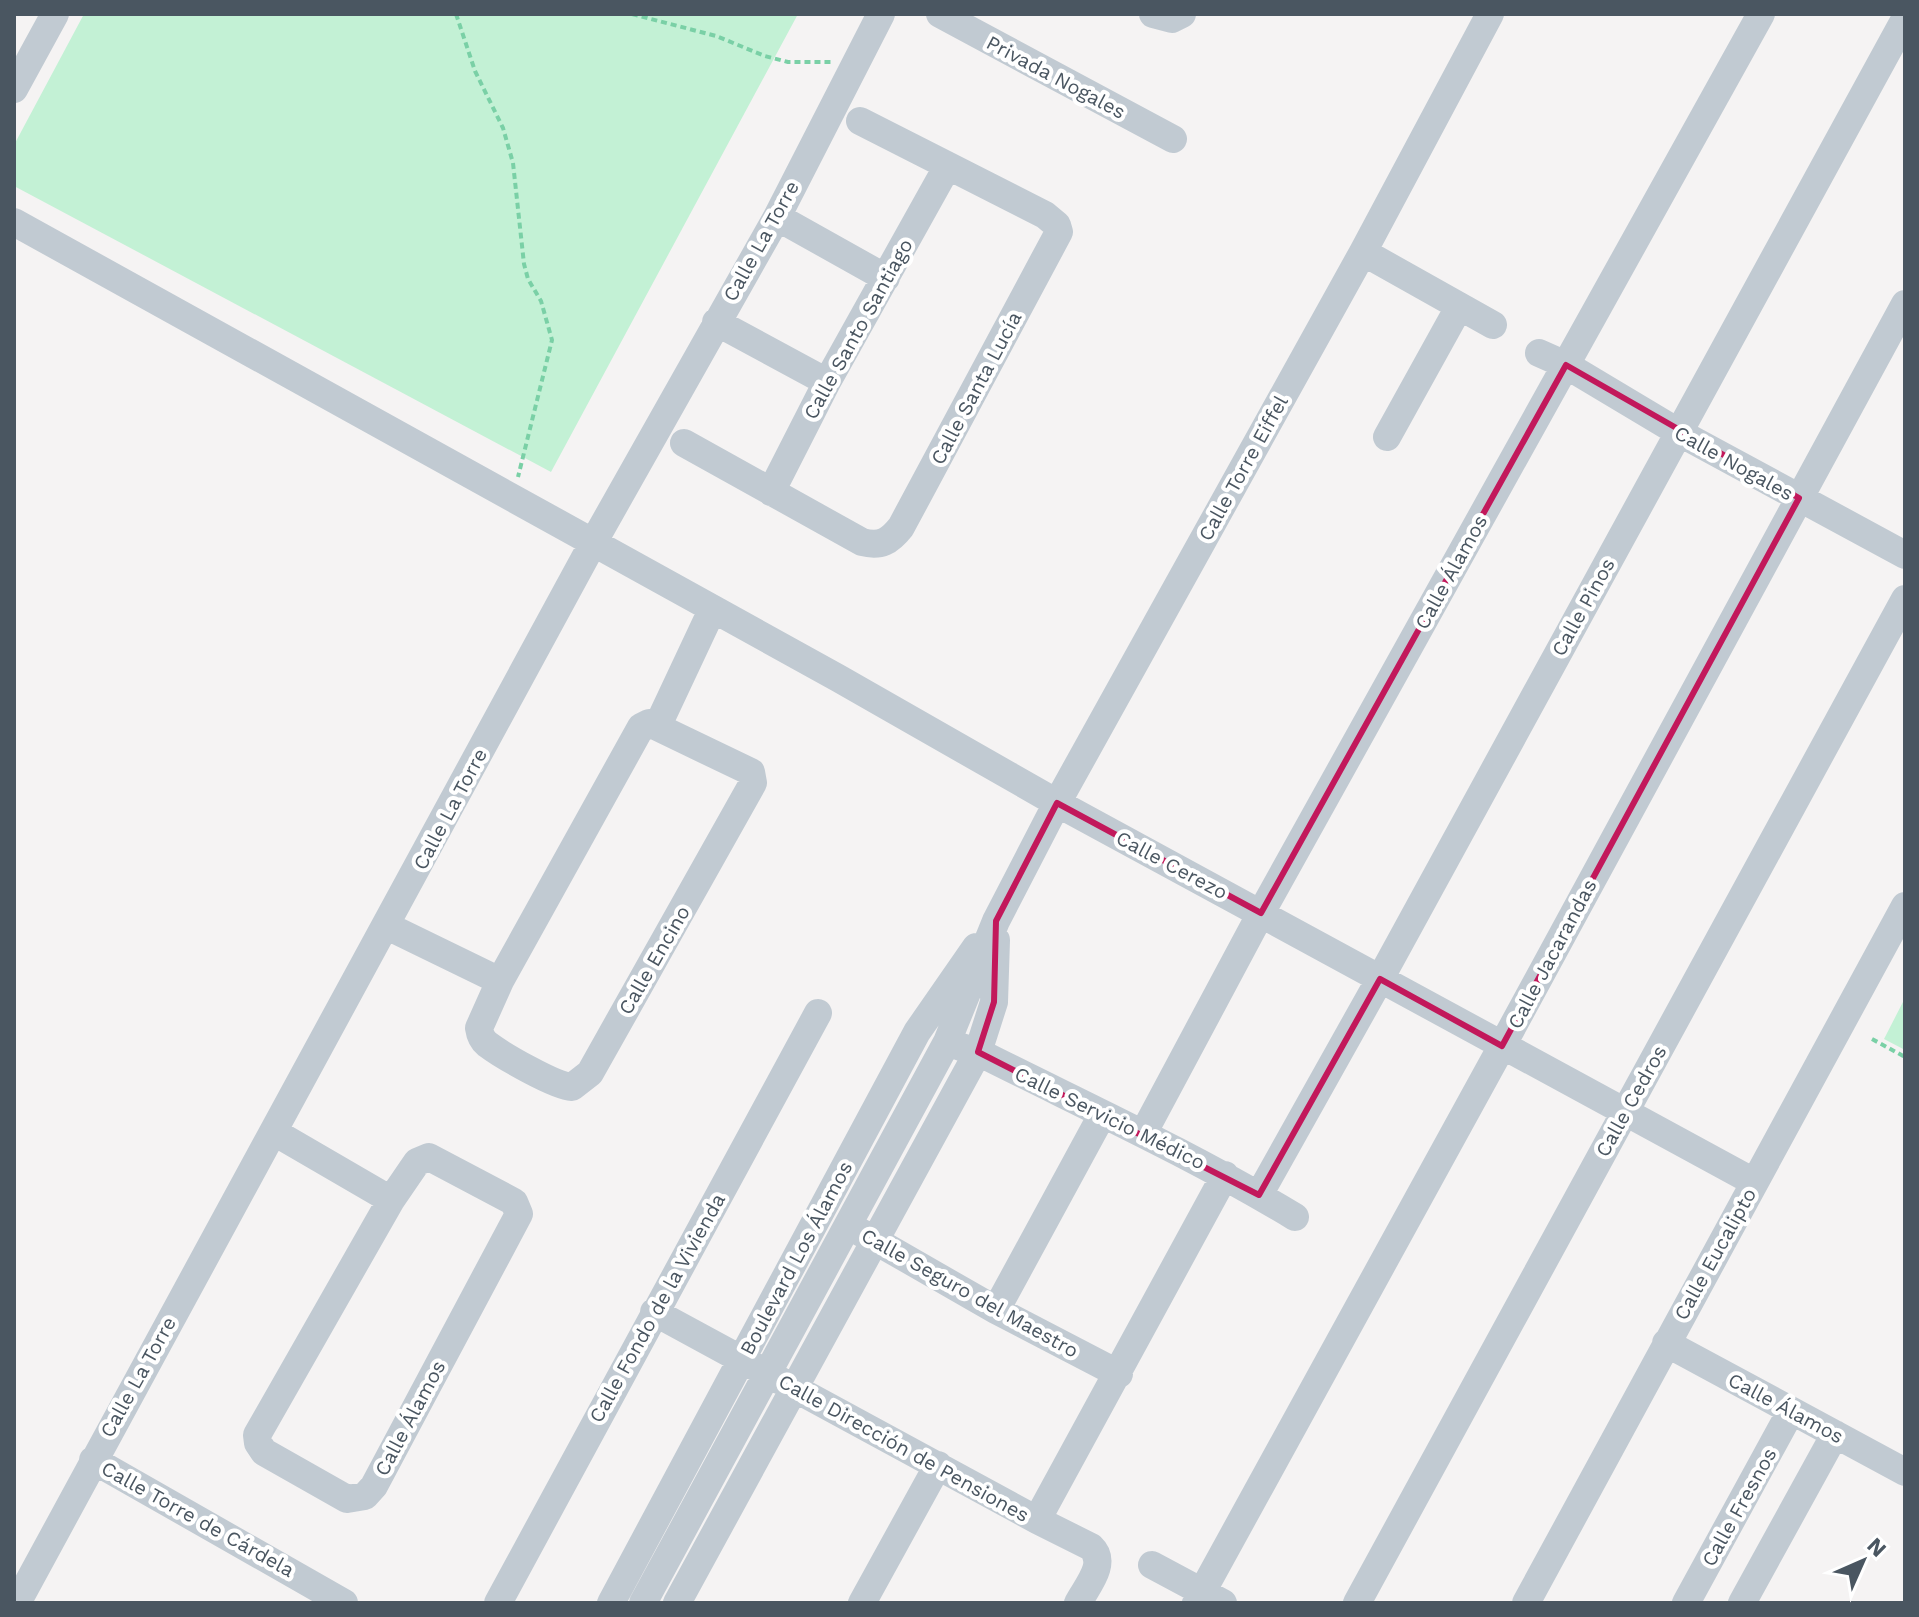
<svg xmlns="http://www.w3.org/2000/svg" width="1919" height="1617" font-family="'Work Sans',sans-serif">
<style>
.green{fill:#c3f1d5}
.lines{fill:none;stroke-linecap:round;stroke-linejoin:round}
.path{stroke:#7ad0a6;stroke-width:4;stroke-dasharray:6 4;stroke-linecap:butt}
.minor{stroke:#c1cad2;stroke-width:28}
.marked{fill:none;stroke:#c2185b;stroke-width:6;stroke-linejoin:round}
.labels{text-anchor:middle;stroke-width:8;stroke-linejoin:round;paint-order:stroke}
.street-label{font-size:20px;fill:#4a5661;stroke:#fff}
</style>
<rect width="100%" height="100%" fill="#f5f3f3"/>
<!-- green -->
<path class="green" d="M84,14H798L551,472L14,186V145Z
M1905,998V1050L1884,1039Z"/>
<g class="lines">
<!-- path -->
<path class="path" d="M456,14L475,71L503,128L513,163L524,264L528,279L541,301L552,340L518,477
M632,14L716,36L765,56L788,62H832
M1872,1039L1905,1057"/>
<!-- minor -->
<path class="minor" d="M940,14L1173,139
M1153,14L1172,19L1182,14
M14,89L55,14
M777,217L886,278
M14,222L838,678L1057,803L1754,1182
M1363,252L1493,325
M716,322L827,382
M1539,353L1566,365L1678,432L1905,555
M1387,437L1459,307
M684,443L862,542C881,547 890,541 901,527L1059,232L1057,225L1045,215L860,121
M771,492L827,382L947,167
M649,723L751,772L753,783L590,1073L572,1087C555,1086 503,1056 487,1044C482,1040 480,1035 479,1028L500,981L641,727Z
M658,725L712,610
M387,926L500,981
M961,1047L978,1052C1085,1106 1193,1155 1295,1217
M274,1132L391,1200
M1144,1132L1261,913L1761,14
M429,1157L514,1202L519,1214L374,1486L365,1496L347,1499L264,1452L258,1443L257,1435L391,1200L417,1162Z
M1259,1195L1380,979L1905,19
M860,1232L996,1310L1119,1374
M996,1310L1102,1115
M654,1312L1037,1520L1091,1547C1108,1563 1087,1586 1078,1603
M1666,1343L1905,1472
M93,1460L344,1603
M1037,1520L1225,1175
M1152,1565L1223,1603
M17,1603L593,543L777,217L881,14
M498,1603L818,1013
M611,1603L917,1032L976,947
M643,1603L947,1042L996,921L1057,803L1363,252L1490,14
M677,1603L978,1052L994,1002L996,940
M862,1603L938,1465
M1196,1603L1502,1046L1905,304
M1357,1603L1905,599
M1526,1603L1905,906
M1686,1603L1791,1411
M1742,1603L1835,1434"/>
</g>
<!-- marked area -->
<path class="marked" d="M1566,365L1799,498L1502,1046L1380,979L1259,1195L978,1052L994,1002L996,921L1057,803L1261,913Z"/>
<g class="labels">
<!-- street labels -->
<g class="street-label">
<text transform="translate(1056 77) rotate(28)" y="7">Privada Nogales</text>
<text transform="translate(761 241) rotate(-61)" y="7">Calle La Torre</text>
<text transform="translate(858 329) rotate(-61)" y="7">Calle Santo Santiago</text>
<text transform="translate(976 388) rotate(-62)" y="7">Calle Santa Lucía</text>
<text transform="translate(1734 463) rotate(29)" y="7">Calle Nogales</text>
<text transform="translate(1243 468) rotate(-61)" y="7">Calle Torre Eiffel</text>
<text transform="translate(1451 572) rotate(-61)" y="7">Calle Álamos</text>
<text transform="translate(1583 607) rotate(-61)" y="7">Calle Pinos</text>
<text transform="translate(450 809) rotate(-62)" y="7">Calle La Torre</text>
<text transform="translate(1172 865) rotate(28)" y="7">Calle Cerezo</text>
<text transform="translate(1552 954) rotate(-62)" y="7">Calle Jacarandas</text>
<text transform="translate(654 960) rotate(-60)" y="7">Calle Encino</text>
<text transform="translate(1631 1101) rotate(-61)" y="7">Calle Cedros</text>
<text transform="translate(1110 1118) rotate(26)" y="7">Calle Servicio Médico</text>
<text transform="translate(1715 1254) rotate(-61)" y="7">Calle Eucalipto</text>
<text transform="translate(796 1258) rotate(-62)" y="7">Boulevard Los Álamos</text>
<text transform="translate(970 1293) rotate(29)" y="7">Calle Seguro del Maestro</text>
<text transform="translate(657 1308) rotate(-61)" y="7">Calle Fondo de la Vivienda</text>
<text transform="translate(138 1377) rotate(-61)" y="7">Calle La Torre</text>
<text transform="translate(1786 1408) rotate(28)" y="7">Calle Álamos</text>
<text transform="translate(410 1418) rotate(-62)" y="7">Calle Álamos</text>
<text transform="translate(904 1448) rotate(29)" y="7">Calle Dirección de Pensiones</text>
<text transform="translate(1739 1507) rotate(-61)" y="7">Calle Fresnos</text>
<text transform="translate(198 1519) rotate(29)" y="7">Calle Torre de Cárdela</text>
</g>
</g>
<!-- border -->
<rect width="1919" height="1617" fill="none" stroke="#4a5661" stroke-width="32"/>
<!-- north arrow -->
<g transform="translate(1863 1561) rotate(45)" stroke="#ffffff" stroke-width="6" paint-order="stroke">
<path d="M0-6L14 30L0 20L-14 30Z" fill="#4a5661"/>
<text y="-12" font-size="22" font-weight="bold" text-anchor="middle" fill="#4a5661">N</text>
</g>
</svg>
